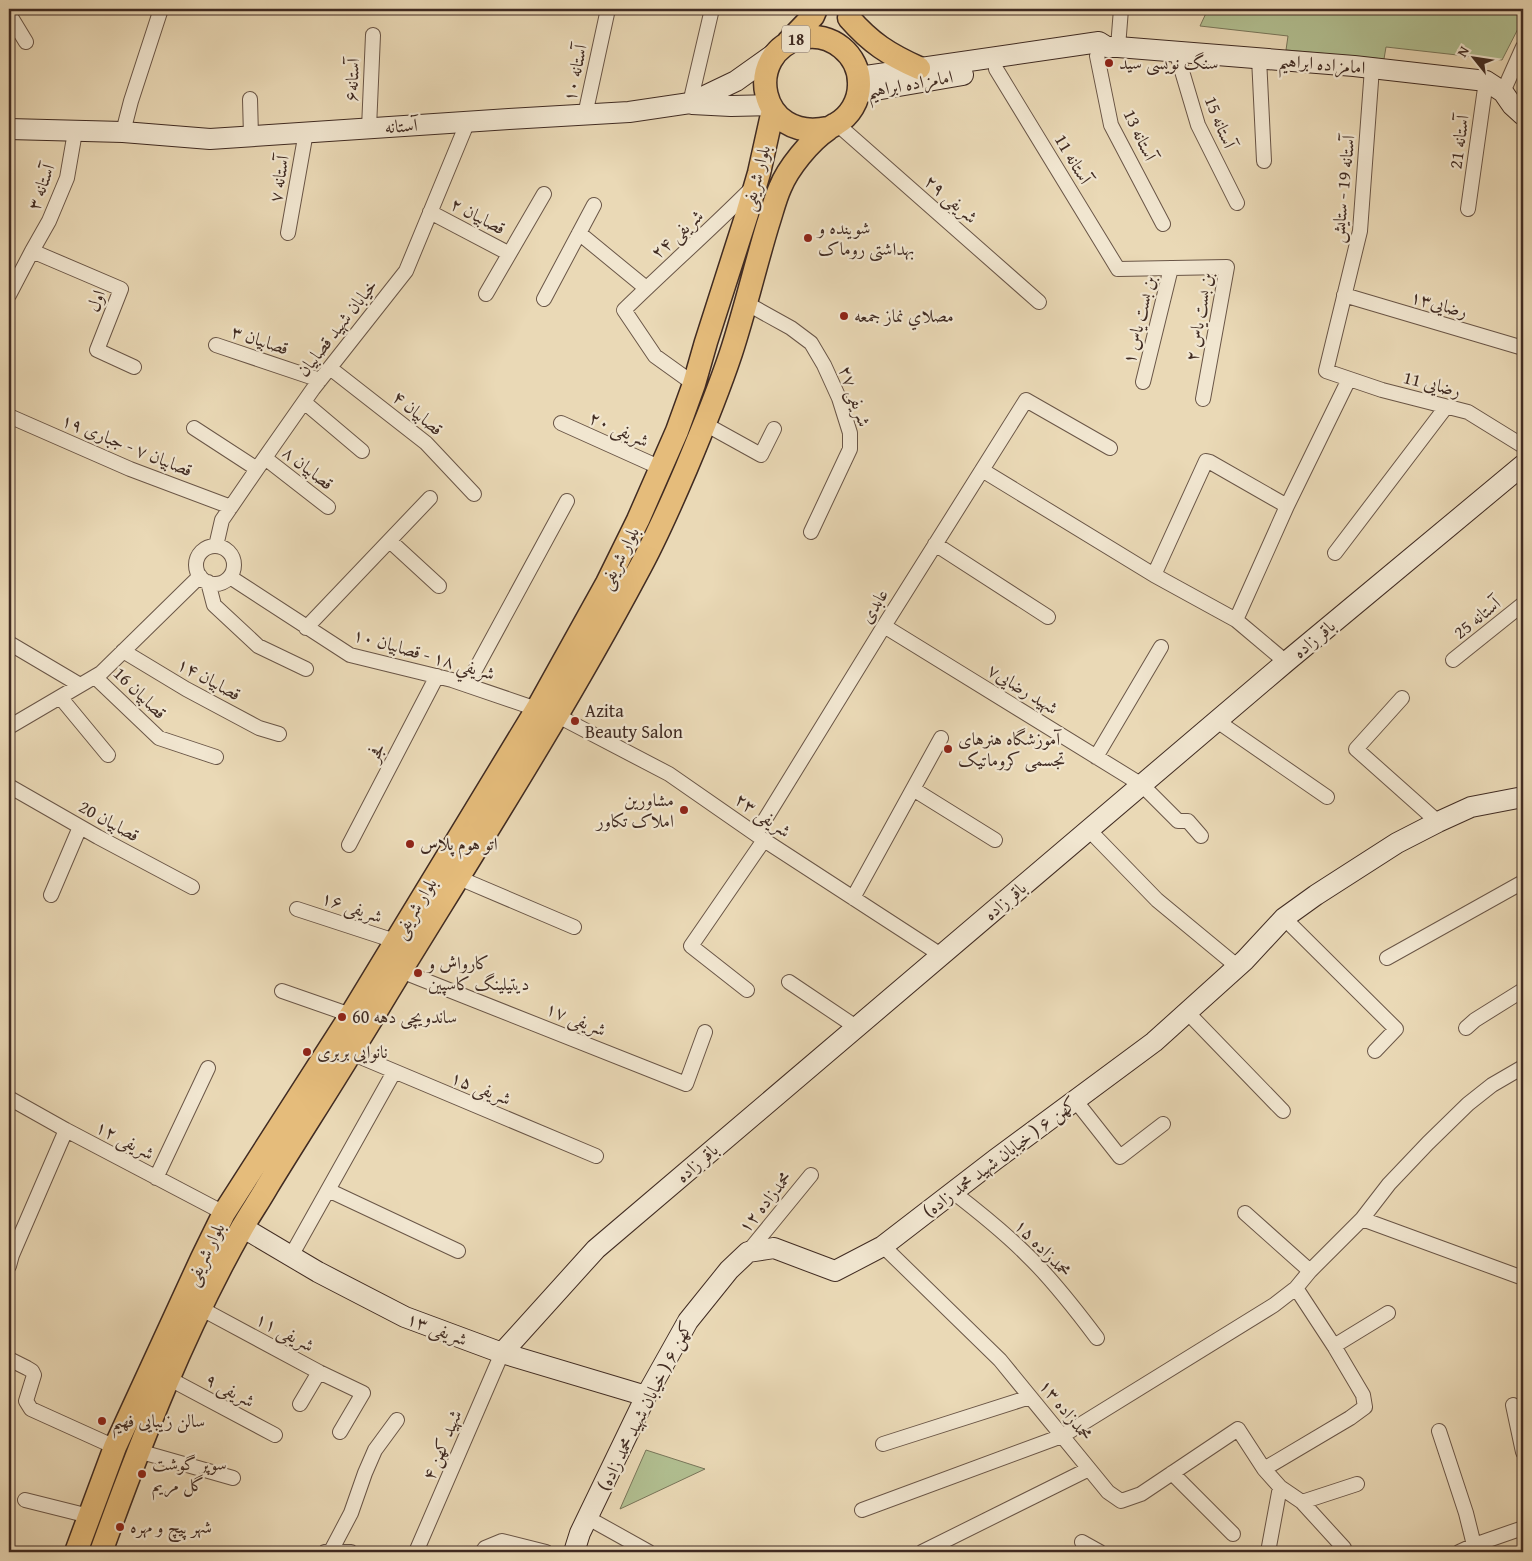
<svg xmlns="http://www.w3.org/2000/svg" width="1532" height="1561" font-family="'Gentium Book Plus',Amiri,serif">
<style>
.green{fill:#b2c092;stroke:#79765a}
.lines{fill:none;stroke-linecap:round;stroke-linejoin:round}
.street-casing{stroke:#6a5647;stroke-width:16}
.secondary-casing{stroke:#402b22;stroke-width:22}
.primary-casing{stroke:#402b22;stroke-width:25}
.street{stroke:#f1e6d0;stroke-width:14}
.secondary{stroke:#f1e6d0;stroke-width:20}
.primary{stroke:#e5bc7b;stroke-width:22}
.poi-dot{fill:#8f2418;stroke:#f1e6d0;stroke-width:2}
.labels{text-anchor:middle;stroke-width:4.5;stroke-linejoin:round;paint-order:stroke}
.shield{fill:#f1e6d0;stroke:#756356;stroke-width:1}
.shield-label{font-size:16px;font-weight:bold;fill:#402b22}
.poi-label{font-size:18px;fill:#402b22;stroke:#f1e6d0;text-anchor:start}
.street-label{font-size:18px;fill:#402b22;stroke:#f1e6d0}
</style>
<rect width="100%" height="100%" fill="#ead9b6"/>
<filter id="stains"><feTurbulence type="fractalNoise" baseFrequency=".004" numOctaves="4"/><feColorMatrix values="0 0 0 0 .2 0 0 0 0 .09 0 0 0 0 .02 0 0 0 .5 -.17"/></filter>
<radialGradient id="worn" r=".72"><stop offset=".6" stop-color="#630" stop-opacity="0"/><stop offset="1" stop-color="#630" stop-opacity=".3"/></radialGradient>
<!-- green -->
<path class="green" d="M1208,9H1523V19L1502,60L1386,47L1384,59L1286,50L1288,36L1200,26Z
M646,1450L705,1469L620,1509Z"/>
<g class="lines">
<!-- street casing -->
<g class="street-casing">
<path id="street" d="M9,14L26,42
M1118,47L1121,9
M1176,51L1198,125L1237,203
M1097,56L1111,125L1163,224
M1259,58L1264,161
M1372,68L1360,231L1326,371L1382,390L1468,412L1523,446
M996,69L1118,269L1227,267L1203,399
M1503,92L1523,47
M250,99L251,136
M690,103L712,9
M585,115L608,9
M837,124L1039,302
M369,128L373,35
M123,132L131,101L161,9
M1468,209L1486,81
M430,212L508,253
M288,233L306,132
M579,233L646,288
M32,251L121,289L97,350L134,367
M486,294L544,194
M9,295L32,251L49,221L67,178L75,132
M1344,295L1523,348
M544,299L594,205
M746,303L791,328L811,343L824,365L839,398L850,433V449L811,532
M216,345L320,380
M330,368L426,443L474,494
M1143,382L1171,268
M694,384L655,356L624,310C666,269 710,230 751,189
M304,402L362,451
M9,416L130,469L231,507
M561,423L661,468
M705,424L761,455L774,429
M194,428L257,469
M265,458L328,507
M982,470L1154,575L1236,620L1286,662
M390,541L439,586
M935,544L1048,617
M216,546L222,520L257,469L313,389L406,271L468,121
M196 565a19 19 0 1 1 38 0a19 19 0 1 1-38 0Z
M1335,553L1446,407
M1154,575L1206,461L1210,462L1287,506
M230,577L350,655L452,680L537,709
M208,582L214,605L258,646L306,669
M1236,620L1287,506L1349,379
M884,626L1142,785L1178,821H1188L1201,836
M306,628L430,498
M9,643L80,685
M123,651L186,689L259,728L279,734
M1453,660L1523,604
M95,677L159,738L216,757
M467,685L567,501
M60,697L108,755
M1402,698L1356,749L1438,822
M558,716L669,774L764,840L941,955
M1217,721L1327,797
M9,727L101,673L200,576
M1096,757L1161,647
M9,786L98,837L192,887
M913,789L995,840
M1089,830L1157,900L1238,967
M756,834L884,626L1026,400L1110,448
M349,845L437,676
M459,878L574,927
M51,895L80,827
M853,898L941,738
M297,909L395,941
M1284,918L1396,1029L1375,1051
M1387,958L1523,882
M401,971L686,1084L705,1032
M789,982L856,1027
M747,990L691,946L764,840
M282,991L351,1015
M1187,1012L1283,1111
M1466,1028L1475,1020L1523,990
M351,1053L596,1156
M9,1098L66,1130L224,1213
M1075,1100L1120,1157L1163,1124
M156,1178L208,1068
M328,1190L458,1251
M953,1192C979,1212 1004,1232 1027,1255C1052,1279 1076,1310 1097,1338
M1245,1213L1310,1271
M1362,1219L1389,1184L1428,1143L1468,1104L1492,1085L1523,1067
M883,1246L1000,1360L1108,1492L1121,1501L1141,1494L1238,1429L1264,1469L1280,1487L1302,1502L1344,1548
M748,1252L811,1175
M291,1256L394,1072
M9,1266L12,1255L66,1130
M1296,1288L1310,1271L1362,1219L1523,1278
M200,1308L319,1372L300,1404
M1334,1346L1388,1313
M9,1359L27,1368L32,1371L34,1375L26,1401L31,1409L115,1447
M319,1372L363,1393L340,1432
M168,1378L275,1435
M1513,1405L1523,1452
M1439,1431L1466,1513L1474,1545L1459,1552
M883,1444L1030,1397
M138,1451L233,1478
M1172,1473L1233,1534
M25,1500L89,1516
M1302,1502L1357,1484
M862,1510L1062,1436L1274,1305L1296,1288L1334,1346L1363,1395L1365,1407L1350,1418L1264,1469
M588,1518L649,1552
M1082,1542L1100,1552
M1474,1545L1523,1528
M331,1551L351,1513L365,1473L375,1450L397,1420
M325,1552L331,1551L351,1552
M416,1552L502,1353
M482,1552L485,1548L502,1541L546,1552
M922,1552L1089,1469
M1268,1552L1280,1487"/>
</g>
<!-- secondary casing -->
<g class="secondary-casing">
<path id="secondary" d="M859,77L1099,42L1107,47H1118L1354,66L1486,81L1503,92L1512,105L1523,115
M858,93L963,75
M692,104L731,106L769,105
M9,129L123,132L210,139L509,119L629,112L690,103L736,81L778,51
M242,1227L318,1272L405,1317L502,1353L646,1396
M502,1353L596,1249L1286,662L1523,465
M574,1552L580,1533L646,1396L688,1321L729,1270L748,1252L774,1248L835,1271L883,1246L996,1159L1154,1042L1245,960L1284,918L1316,895L1397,843L1438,822L1471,807L1523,797"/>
</g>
<!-- primary casing -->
<g class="primary-casing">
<path id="primary" d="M849,18C871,43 888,54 919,68
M788,42L813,16L816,9
M76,1552L115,1447L202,1258L224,1213L351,1015L537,709L607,583L638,520L677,431L694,384L706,342L747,214L759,173L773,110
M101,1552C141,1441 184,1331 242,1228C250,1214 259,1201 267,1187C295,1141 325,1095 353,1049C370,1022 386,995 403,967C483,837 565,708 637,573C656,539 671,504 686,469C702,431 718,392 731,353C745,310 755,267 768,224C772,212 775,199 780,188C788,168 810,141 828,129C830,127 833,126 836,124C850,116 859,101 859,85C860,55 831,31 801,38C743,53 758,143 828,128"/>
</g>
<!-- street -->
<use href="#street" class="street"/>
<!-- secondary -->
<use href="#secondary" class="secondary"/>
<!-- primary -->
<use href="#primary" class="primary"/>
</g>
<!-- markers -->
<g class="poi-dot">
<circle cx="1109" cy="63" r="5"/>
<circle cx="808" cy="238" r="5"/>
<circle cx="844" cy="316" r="5"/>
<circle cx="575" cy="721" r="5"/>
<circle cx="948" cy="749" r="5"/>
<circle cx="684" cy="810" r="5"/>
<circle cx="410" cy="844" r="5"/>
<circle cx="418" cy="973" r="5"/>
<circle cx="342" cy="1017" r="5"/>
<circle cx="307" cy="1052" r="5"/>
<circle cx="102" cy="1421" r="5"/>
<circle cx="142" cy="1474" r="5"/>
<circle cx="120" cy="1527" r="5"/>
</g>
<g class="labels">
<!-- shield labels -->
<rect class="shield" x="782" y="25.5" width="28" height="27" rx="4"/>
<g class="shield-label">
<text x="796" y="45">18</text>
</g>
<!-- poi labels -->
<g class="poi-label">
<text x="1119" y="69">سنگ نویسی سید</text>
<text x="818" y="234">شوینده و<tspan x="818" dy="21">بهداشتی روماک</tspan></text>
<text x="854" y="322">مصلاي نماز جمعه</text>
<text x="585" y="717">Azita<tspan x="585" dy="21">Beauty Salon</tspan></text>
<text x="958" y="745">آموزشگاه هنرهای<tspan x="958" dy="21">تجسمی کروماتیک</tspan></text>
<text x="674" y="806" text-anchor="end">مشاورین<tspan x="674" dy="21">املاک تکاور</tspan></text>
<text x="420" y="850">اتو هوم پلاس</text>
<text x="428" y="969">کارواش و<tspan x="428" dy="21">دیتیلینگ کاسپین</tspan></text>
<text x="352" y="1023">ساندویچی دهه 60</text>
<text x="317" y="1058">نانوایی بربری</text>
<text x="112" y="1427">سالن زیبایی فهیم</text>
<text x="152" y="1470">سوپر گوشت<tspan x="152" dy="21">گل مریم</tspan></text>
<text x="130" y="1533">شهر پیچ و مهره</text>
</g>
<!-- street labels -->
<g class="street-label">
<text transform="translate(1322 64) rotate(5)" y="6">امامزاده ابراهیم</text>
<text transform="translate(575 73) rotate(-78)" y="6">آستانه ۱۰</text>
<text transform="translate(352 80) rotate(-87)" y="6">آستانه۶</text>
<text transform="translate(910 84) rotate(-10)" y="6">امامزاده ابراهیم</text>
<text transform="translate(1220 122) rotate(68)" y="6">آستانه 15</text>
<text transform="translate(401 126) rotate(-4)" y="6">آستانه</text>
<text transform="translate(1140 135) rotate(65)" y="6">آستانه 13</text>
<text transform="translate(1459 142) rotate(-82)" y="6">آستانه 21</text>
<text transform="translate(1073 159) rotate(59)" y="6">آستانه 11</text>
<text transform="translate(756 178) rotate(-75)" y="6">بلوار شریفی</text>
<text transform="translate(279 179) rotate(-80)" y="6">آستانه ۷</text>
<text transform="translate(41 187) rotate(-70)" y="6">آستانه ۳</text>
<text transform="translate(1343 189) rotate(-84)" y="6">آستانه 19 - ستایش</text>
<text transform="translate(951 199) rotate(41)" y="6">شریفی ۲۹</text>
<text transform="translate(478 216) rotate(28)" y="6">قصابیان ۲</text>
<text transform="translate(677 234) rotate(-42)" y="6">شریفی ۲۴</text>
<text transform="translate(96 301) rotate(-70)" y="6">اول</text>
<text transform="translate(1439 304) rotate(16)" y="6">رضایی۱۳</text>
<text transform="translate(1199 317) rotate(-80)" y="6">بن بست یاس ۲</text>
<text transform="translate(1139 320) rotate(-76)" y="6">بن بست یاس ۱</text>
<text transform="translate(337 328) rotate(-52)" y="6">خیابان شهید قصابیان</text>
<text transform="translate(260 340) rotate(18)" y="6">قصابیان ۳</text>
<text transform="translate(1432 384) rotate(14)" y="6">رضایی 11</text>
<text transform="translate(855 396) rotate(71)" y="6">شریفی ۲۷</text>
<text transform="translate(418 413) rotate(40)" y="6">قصابیان ۴</text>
<text transform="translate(619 429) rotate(24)" y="6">شریفی ۲۰</text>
<text transform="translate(127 445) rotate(22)" y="6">قصابيان ۷ - جباری ۱۹</text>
<text transform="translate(308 468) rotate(38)" y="6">قصابیان ۸</text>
<text transform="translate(619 558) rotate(-63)" y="6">بلوار شریفی</text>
<text transform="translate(874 606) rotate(-58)" y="6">عابدی</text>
<text transform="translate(1477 618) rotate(-39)" y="6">آستانه 25</text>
<text transform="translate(1314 639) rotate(-40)" y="6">باقر زاده</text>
<text transform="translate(424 654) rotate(16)" y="6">شريفي ۱۸ - قصابیان ۱۰</text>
<text transform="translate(209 679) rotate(29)" y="6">قصابیان ۱۴</text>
<text transform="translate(1023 689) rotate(32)" y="6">شهید رضایی۷</text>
<text transform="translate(140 693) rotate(44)" y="6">قصابیان 16</text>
<text transform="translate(376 752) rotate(-62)" y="6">فجر</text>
<text transform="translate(763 815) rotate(35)" y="6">شریفی ۲۳</text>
<text transform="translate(109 821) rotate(29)" y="6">قصابیان 20</text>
<text transform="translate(1005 901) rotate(-40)" y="6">باقر زاده</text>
<text transform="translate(352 907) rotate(19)" y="6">شریفی ۱۶</text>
<text transform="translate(415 908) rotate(-59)" y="6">بلوار شریفی</text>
<text transform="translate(576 1019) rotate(22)" y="6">شریفی ۱۷</text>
<text transform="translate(481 1088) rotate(22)" y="6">شریفی ۱۵</text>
<text transform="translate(125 1140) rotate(28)" y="6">شریفی ۱۲</text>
<text transform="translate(1000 1157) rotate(-37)" y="6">کهن ۶ ( خیابان شهید محمد زاده)</text>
<text transform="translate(697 1163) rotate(-41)" y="6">باقر زاده</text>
<text transform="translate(765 1202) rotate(-51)" y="6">محمدزاده ۱۲</text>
<text transform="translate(1043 1248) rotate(46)" y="6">محمدزاده ۱۵</text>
<text transform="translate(205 1254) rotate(-64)" y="6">بلوار شریفی</text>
<text transform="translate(437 1329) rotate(21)" y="6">شریفی ۱۳</text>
<text transform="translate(285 1332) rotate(28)" y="6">شریفی ۱۱</text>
<text transform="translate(230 1390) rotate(28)" y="6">شریفی ۹</text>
<text transform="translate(645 1406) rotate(-63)" y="6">کهن ۶ ( خیابان شهید محمد زاده)</text>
<text transform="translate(1066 1410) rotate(51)" y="6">محمدزاده ۱۳</text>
<text transform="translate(442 1445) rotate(-67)" y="6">شهید کهن ۴</text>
</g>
</g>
<!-- margin -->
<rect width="1532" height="1561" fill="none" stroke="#ead9b6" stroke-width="30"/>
<rect x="10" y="10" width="1512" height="1541" fill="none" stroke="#402b22" stroke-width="2.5"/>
<rect x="15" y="15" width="1502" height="1531" fill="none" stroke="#402b22"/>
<!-- north arrow -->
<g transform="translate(1474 58) rotate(300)" stroke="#f1e6d0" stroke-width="4" paint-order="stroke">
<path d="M0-4L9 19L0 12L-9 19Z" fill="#402b22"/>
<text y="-8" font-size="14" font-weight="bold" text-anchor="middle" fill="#402b22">N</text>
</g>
<rect width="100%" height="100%" filter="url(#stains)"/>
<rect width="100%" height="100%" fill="url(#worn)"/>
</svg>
